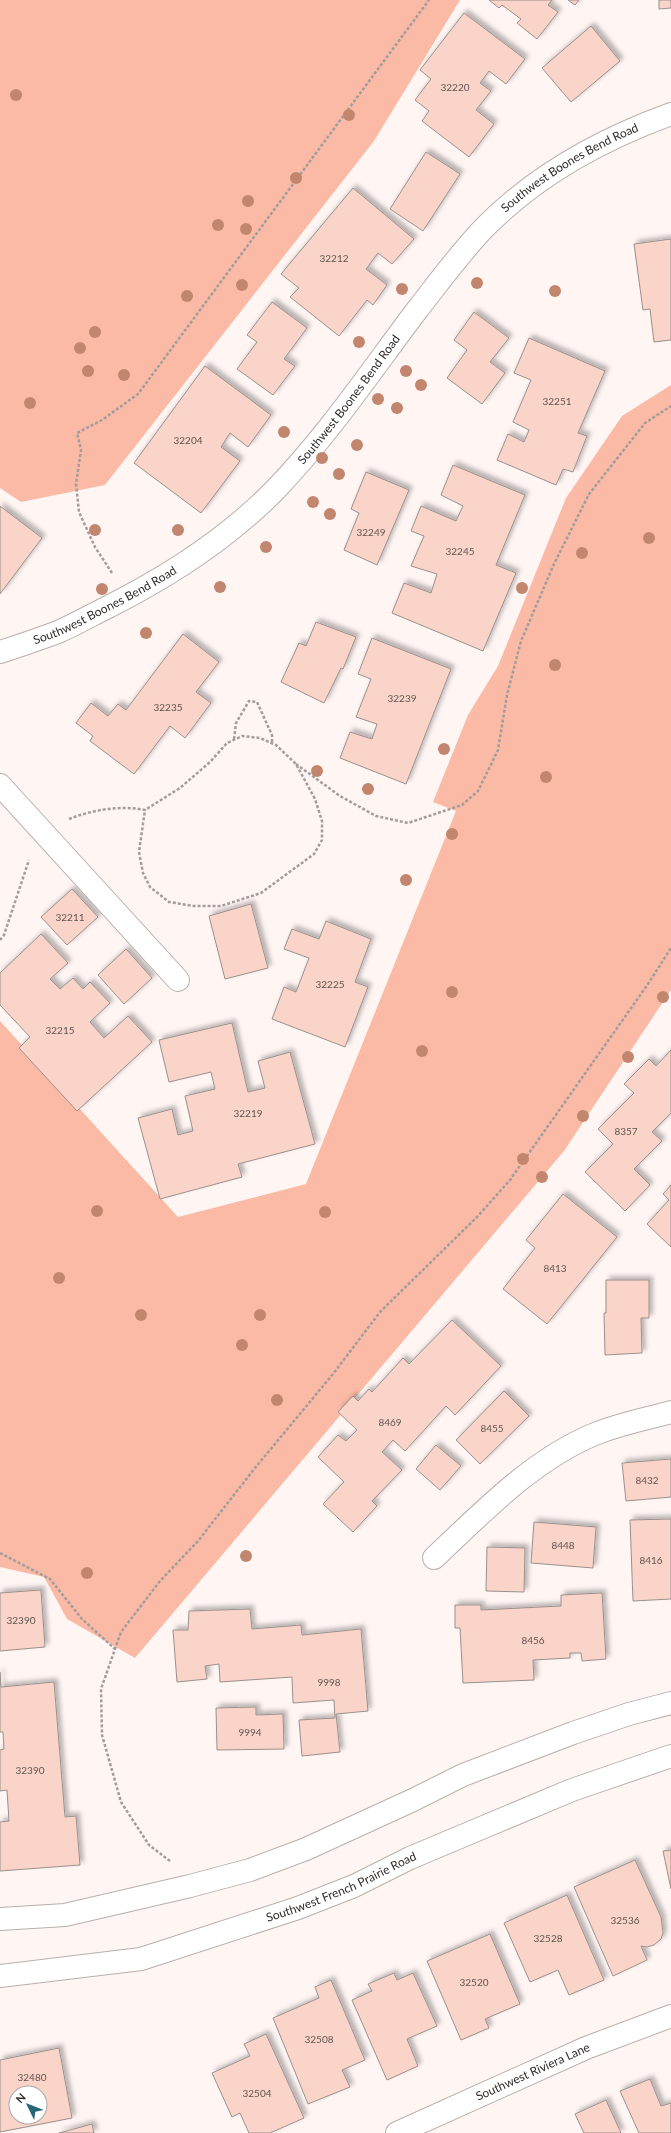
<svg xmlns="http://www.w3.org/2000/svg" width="671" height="2133" font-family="Lato,sans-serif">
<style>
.green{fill:#fabaa6}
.building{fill:#fad4c8;stroke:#9a908d;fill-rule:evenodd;filter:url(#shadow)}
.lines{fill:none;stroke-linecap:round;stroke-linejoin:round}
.minor-casing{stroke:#b9afac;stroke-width:24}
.path{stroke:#a29c9a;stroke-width:2.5;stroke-dasharray:3 2;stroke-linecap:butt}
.minor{stroke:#fff;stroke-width:22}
.tree{fill:#c2866e}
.labels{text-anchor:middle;stroke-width:3;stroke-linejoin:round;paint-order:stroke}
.number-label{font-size:10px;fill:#615551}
.street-label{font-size:12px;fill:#2e2b29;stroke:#fff}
</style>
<defs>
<filter id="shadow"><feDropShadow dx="3.5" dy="-3.5" stdDeviation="2" flood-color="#0004"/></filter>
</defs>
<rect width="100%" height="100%" fill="#fff6f4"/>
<!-- green -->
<path class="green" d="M0,0H460L374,141L105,485L21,502L0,488Z
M671,385V990L564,1151L135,1658L67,1619L44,1577L0,1567V1021L178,1217L306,1184L456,811L433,802L468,715L498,666L566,498L622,416Z"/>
<!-- building -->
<path class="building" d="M489,0H552L548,5L558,12L537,39L517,23L521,19L502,5L499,8Z
M568,0H579L575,5Z
M659,0H671V8L659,9Z
M464,13L525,59L506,84L489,71L480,83L491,91L476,110L494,124L469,157L422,121L429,111L415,100L431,79L420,70Z
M591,26L620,61L571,102L542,68Z
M426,152L460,174L423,231L390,209Z
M353,188L414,239L392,264L378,253L366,269L387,285L373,305L367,300L339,336L290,297L299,288L281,274Z
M671,239V340L654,342L650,309L643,310L634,244Z
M272,302L307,328L284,359L295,366L273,395L237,369L257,342L247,335Z
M474,312L509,338L490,362L505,373L482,404L447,378L467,350L454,340Z
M529,338L605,371L578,433L587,436L573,472L563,469L556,485L497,460L508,434L524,442L529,430L513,422L531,380L514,373Z
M205,366L271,415L248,447L230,433L221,447L240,461L201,513L134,463Z
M453,465L525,495L496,565L516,573L483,651L392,613L404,583L431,593L437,574L411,566L424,536L411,531L421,506L456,521L463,506L441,495Z
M366,472L409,490L377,565L344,550L359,513L351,509Z
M0,506L42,538L0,594Z
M316,622L356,637L343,669L341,668L324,703L281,682L299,643L306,646Z
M183,634L219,662L196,692L211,703L185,738L170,726L134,774L90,741L93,736L76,723L91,703L108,716L118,704L126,710Z
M372,638L451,669L406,784L340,758L350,732L372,739L377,724L356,717L371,679L358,674Z
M72,889L98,917L67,945L41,917Z
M251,904L268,968L225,979L209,916Z
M326,921L371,939L355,982L368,987L345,1047L272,1019L284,987L296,992L309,958L284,949L292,929L319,939Z
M41,934L68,963L50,979L60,989L73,978L83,989L90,982L110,1003L90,1022L104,1038L128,1016L152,1042L77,1111L19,1048L30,1037L0,1005V973Z
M126,949L152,978L124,1004L98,975Z
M232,1023L248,1092L265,1088L258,1061L290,1052L315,1144L238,1164L242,1177L160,1199L138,1118L172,1109L178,1135L193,1131L185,1096L215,1089L211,1072L169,1082L159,1040Z
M671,1050V1113L652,1132L662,1141L634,1169L650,1185L625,1211L585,1172L613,1144L598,1129L634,1093L624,1084L649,1059L656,1066Z
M671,1185V1247L647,1224L669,1200L663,1194Z
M563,1194L617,1237L547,1324L503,1289L535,1248L526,1240Z
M606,1280H649V1318H641L642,1353L605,1355L604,1313H606Z
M452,1320L501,1366L455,1415L446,1406L405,1451L393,1440L382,1452L402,1470L372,1501L377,1506L353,1532L323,1504L344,1482L318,1457L338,1435L346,1441L357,1430L338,1412L353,1396L358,1401L369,1389L372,1392L403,1358L409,1364Z
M504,1391L529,1416L480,1464L456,1440Z
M436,1445L461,1466L440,1490L416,1469Z
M671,1459V1497L626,1501L622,1463Z
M671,1519V1599L633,1601L630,1520Z
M534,1522L596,1527L593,1568L531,1563Z
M487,1547L525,1548L524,1592L486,1591Z
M41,1590L45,1647L0,1651V1593Z
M602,1593L606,1659L582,1661L581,1653H570V1658L533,1660L534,1680L463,1683L460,1628H455V1605H481V1610L561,1606V1595Z
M250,1609L252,1629L301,1625L302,1635L361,1629L368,1711L336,1714L340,1752L302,1756L299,1720L335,1718L334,1700L293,1703L292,1677L220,1682L219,1664L205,1666L207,1679L177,1682L173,1630H188L189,1611Z
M0,1672L1,1687L54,1682L65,1817L76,1816L80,1865L0,1871V1822L9,1821L7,1790L0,1791V1750L4,1749L3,1732H0Z
M256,1707V1715L283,1714L284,1749L217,1750L216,1708Z
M671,1850V1889L663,1851Z
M635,1860L661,1917L663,1933L661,1939L654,1945L647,1947L641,1946L647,1960L613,1976L574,1887Z
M567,1895L604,1980L569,1995L558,1970L530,1982L504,1923Z
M490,1934L520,2004L485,2019L489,2028L461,2040L427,1961Z
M394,1973L397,1980L413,1973L437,2026L407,2039L418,2066L387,2080L352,2000L372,1991L368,1984Z
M331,1980L365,2060L342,2070L350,2087L308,2104L273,2018L319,1998L315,1987Z
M266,2034L304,2118L270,2133H249L240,2113L232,2117L212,2073L250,2056L244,2044Z
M59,2048L72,2118L0,2132V2060ZM16,2093H40V2117H16Z
M650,2079L661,2106L671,2103V2133H639L620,2091Z
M606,2100L621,2133H584L575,2114Z
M92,2124L94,2133H59Z"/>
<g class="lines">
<!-- minor casing -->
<g class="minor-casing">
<g id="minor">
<path id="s1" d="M0,652C19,646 39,639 58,632C74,625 90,616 106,608C168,577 226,540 275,490C328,435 371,371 417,310C439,282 460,253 484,228C536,175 602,139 671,114"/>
<path d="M0,785L178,980"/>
<path d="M434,1558C483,1512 532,1460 595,1434C619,1424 645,1419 671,1412"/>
<path d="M0,1919L65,1915L190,1886L250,1870L306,1849L413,1800L463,1775L573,1733L629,1714L671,1703"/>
<path id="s2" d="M0,1976L141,1959L298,1908L354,1886L410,1858L572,1790L671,1756"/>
<path id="s3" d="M397,2133L586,2048L671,2016"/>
</g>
</g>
<!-- path -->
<path class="path" d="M112,573L95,547L79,512L76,484L81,450L77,433L102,420L138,394L429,0
M234,739L236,723L249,701L257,702L272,735V743
M296,764L340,796L376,816L408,823L462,805L478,791L498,750L507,695L521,641L554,564L589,494L645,423L671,406
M69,819C92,810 120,805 145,810L139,852L143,873L150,887L169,902L194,906H221L261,893L314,854L322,840V821L315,799L296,764L276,745L260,738L242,736L227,743L210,762L180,788L145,810
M0,940L4,935L29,860
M0,1553L50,1579L82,1619L115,1649
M170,1861L149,1845L121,1802L102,1735L101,1689L121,1632L160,1581L198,1541L255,1468L333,1374L380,1312L478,1216L510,1180L648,984L671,948"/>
<!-- minor -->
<use href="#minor" class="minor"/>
</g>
<!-- trees -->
<g class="tree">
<circle cx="16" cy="95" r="6"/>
<circle cx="349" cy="115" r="6"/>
<circle cx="296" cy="178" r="6"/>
<circle cx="248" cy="201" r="6"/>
<circle cx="218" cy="225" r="6"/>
<circle cx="246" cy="229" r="6"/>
<circle cx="477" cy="283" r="6"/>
<circle cx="242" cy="285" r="6"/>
<circle cx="402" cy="289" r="6"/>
<circle cx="555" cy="291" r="6"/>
<circle cx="187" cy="296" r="6"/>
<circle cx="95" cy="332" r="6"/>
<circle cx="359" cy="342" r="6"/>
<circle cx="80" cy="348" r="6"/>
<circle cx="88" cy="371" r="6"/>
<circle cx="406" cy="371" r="6"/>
<circle cx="124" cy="375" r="6"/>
<circle cx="421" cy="385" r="6"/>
<circle cx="378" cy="399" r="6"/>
<circle cx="30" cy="403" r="6"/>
<circle cx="397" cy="408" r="6"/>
<circle cx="284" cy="432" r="6"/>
<circle cx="357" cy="445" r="6"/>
<circle cx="322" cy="458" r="6"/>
<circle cx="339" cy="474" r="6"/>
<circle cx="313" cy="502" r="6"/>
<circle cx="330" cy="514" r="6"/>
<circle cx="95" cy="530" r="6"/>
<circle cx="178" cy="530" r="6"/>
<circle cx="649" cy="538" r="6"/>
<circle cx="266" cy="547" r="6"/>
<circle cx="582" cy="553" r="6"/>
<circle cx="220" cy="587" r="6"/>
<circle cx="522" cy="588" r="6"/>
<circle cx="102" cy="589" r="6"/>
<circle cx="146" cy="633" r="6"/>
<circle cx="555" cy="665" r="6"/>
<circle cx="444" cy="749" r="6"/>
<circle cx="317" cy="771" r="6"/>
<circle cx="546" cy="777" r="6"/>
<circle cx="368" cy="789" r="6"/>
<circle cx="452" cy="834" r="6"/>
<circle cx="406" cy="880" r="6"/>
<circle cx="452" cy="992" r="6"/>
<circle cx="663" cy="997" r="6"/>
<circle cx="422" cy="1051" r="6"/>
<circle cx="628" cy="1057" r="6"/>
<circle cx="583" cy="1116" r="6"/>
<circle cx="523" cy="1159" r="6"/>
<circle cx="542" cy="1177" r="6"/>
<circle cx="97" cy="1211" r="6"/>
<circle cx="325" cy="1212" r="6"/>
<circle cx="59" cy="1278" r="6"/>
<circle cx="141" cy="1315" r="6"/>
<circle cx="260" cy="1315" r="6"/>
<circle cx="242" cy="1345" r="6"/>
<circle cx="277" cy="1400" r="6"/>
<circle cx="246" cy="1556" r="6"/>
<circle cx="87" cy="1573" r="6"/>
</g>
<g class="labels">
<!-- number labels -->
<g class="number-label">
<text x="455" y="91">32220</text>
<text x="334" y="262">32212</text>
<text x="557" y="405">32251</text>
<text x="188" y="444">32204</text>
<text x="371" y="536">32249</text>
<text x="460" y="555">32245</text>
<text x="402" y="702">32239</text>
<text x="168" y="711">32235</text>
<text x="70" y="921">32211</text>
<text x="330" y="988">32225</text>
<text x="60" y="1034">32215</text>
<text x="248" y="1117">32219</text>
<text x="626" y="1135">8357</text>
<text x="555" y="1272">8413</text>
<text x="390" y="1426">8469</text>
<text x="492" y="1432">8455</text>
<text x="647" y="1484">8432</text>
<text x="563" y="1549">8448</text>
<text x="651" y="1564">8416</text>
<text x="21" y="1624">32390</text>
<text x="533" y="1644">8456</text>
<text x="329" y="1686">9998</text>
<text x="250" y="1736">9994</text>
<text x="30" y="1774">32390</text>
<text x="625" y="1924">32536</text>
<text x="548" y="1942">32528</text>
<text x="474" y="1986">32520</text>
<text x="319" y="2043">32508</text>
<text x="32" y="2081">32480</text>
<text x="257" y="2097">32504</text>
</g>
<!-- street labels -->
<g class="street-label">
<text dy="4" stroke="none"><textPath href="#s1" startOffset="763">Southwest Boones Bend Road</textPath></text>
<text dy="4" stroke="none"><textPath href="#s1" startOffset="439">Southwest Boones Bend Road</textPath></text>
<text dy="4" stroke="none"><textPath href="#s1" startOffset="115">Southwest Boones Bend Road</textPath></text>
<text dy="4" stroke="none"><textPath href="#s2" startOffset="355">Southwest French Prairie Road</textPath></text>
<text dy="4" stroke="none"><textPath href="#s3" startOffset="149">Southwest Riviera Lane</textPath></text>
</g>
</g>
<!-- north arrow -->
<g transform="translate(28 2105) rotate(313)"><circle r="19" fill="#ffffff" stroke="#abaaa9"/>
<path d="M0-3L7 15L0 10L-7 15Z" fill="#27657b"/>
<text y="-6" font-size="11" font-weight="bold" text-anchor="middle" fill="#2e2b29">N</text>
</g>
</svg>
